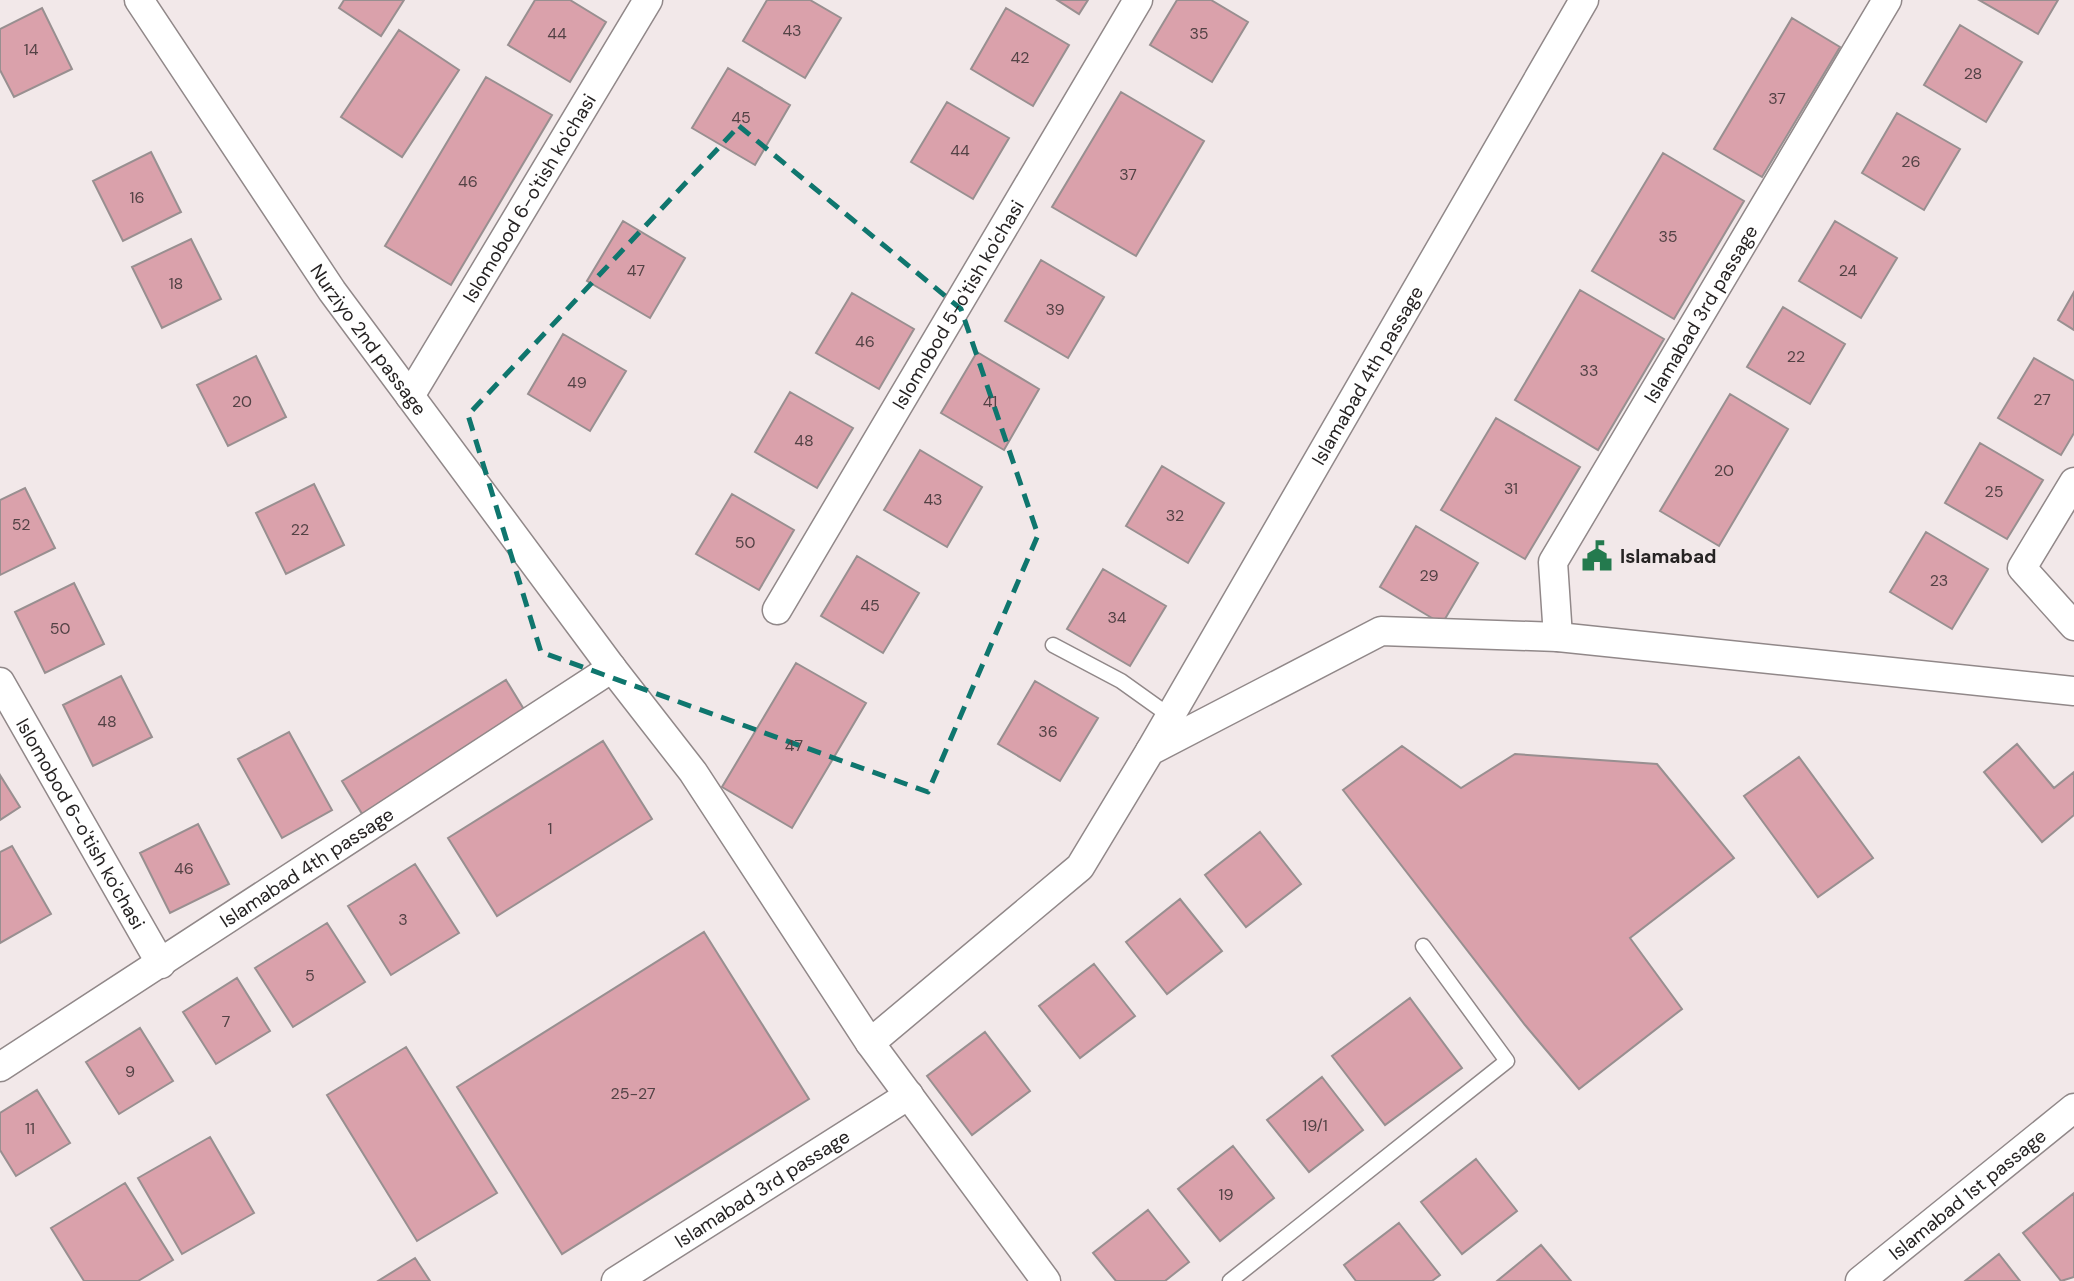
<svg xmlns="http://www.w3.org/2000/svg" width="2074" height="1281" font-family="'DM Sans',sans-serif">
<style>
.building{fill:#daa1ab;stroke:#988f90;stroke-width:2}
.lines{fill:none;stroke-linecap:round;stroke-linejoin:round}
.service-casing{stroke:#918889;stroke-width:17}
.minor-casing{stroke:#918889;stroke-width:31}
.service{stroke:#fff;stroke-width:14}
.minor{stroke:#fff;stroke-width:28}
.marked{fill:none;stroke:#0f766e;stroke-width:5;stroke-dasharray:14 9;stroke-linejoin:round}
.labels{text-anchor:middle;stroke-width:5;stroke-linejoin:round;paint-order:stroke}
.number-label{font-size:16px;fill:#534245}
.street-label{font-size:19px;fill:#262323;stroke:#f2e8e9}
.poi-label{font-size:19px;font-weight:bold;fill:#262323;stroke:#f2e8e9;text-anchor:start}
</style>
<rect width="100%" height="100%" fill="#f2e8e9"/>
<!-- building -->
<path class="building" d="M344,0H404L381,36L339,8Z
M535,0H570L606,22L570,82L508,45Z
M767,0H810L841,18L805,78L743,41Z
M1057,0H1088L1079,14Z
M1177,0H1211L1248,22L1212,82L1150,45Z
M1979,0H2058L2038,34Z
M42,8L72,69L14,97L0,70V29Z
M1006,8L1069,45L1033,106L971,69Z
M1792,18L1840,47L1762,177L1714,149Z
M1960,25L2022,62L1986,122L1924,85Z
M399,30L459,70L402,157L341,117Z
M728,68L790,105L755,165L692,128Z
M486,77L552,115L451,285L385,246Z
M1121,92L1204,141L1136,256L1052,207Z
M947,102L1009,138L973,199L911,162Z
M1897,113L1960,149L1924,210L1862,173Z
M151,152L181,212L123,241L93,181Z
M1663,153L1744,201L1674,319L1592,271Z
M623,221L685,258L650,318L587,281Z
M1835,221L1897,258L1861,318L1799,281Z
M191,239L221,299L162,328L132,267Z
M1041,260L1104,297L1068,358L1005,321Z
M1580,290L1664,339L1598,450L1515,400Z
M2074,292V330L2058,320Z
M852,293L914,329L879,389L816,353Z
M1783,307L1845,344L1810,404L1747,367Z
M563,334L626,371L590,431L528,394Z
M977,352L1039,389L1004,450L941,413Z
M256,356L286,417L228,446L197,385Z
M2034,358L2074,381V433L2061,455L1998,418Z
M790,392L853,428L817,488L755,452Z
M1730,394L1788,429L1719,546L1660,511Z
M1496,418L1580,467L1525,559L1441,510Z
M1980,443L2043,480L2007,539L1945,503Z
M920,450L982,487L947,547L884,510Z
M1162,466L1224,503L1188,563L1126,526Z
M314,484L344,545L286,574L256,513Z
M25,488L55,548L0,575V500Z
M732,494L794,530L759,590L696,554Z
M1416,526L1478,563L1442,624L1380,587Z
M1926,532L1988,569L1952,629L1890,592Z
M857,556L919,593L883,653L821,616Z
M1103,569L1166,606L1130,666L1067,629Z
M74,583L104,644L45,673L15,612Z
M796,663L866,703L792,828L722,787Z
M121,676L152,737L93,766L63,705Z
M506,680L528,716L364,817L342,781Z
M1035,681L1098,718L1060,781L998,744Z
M289,732L332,810L282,838L238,759Z
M603,741L652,819L497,916L448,838Z
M2017,744L2054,788L2074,772V815L2042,842L1984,772Z
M1402,746L1461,788L1515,754L1657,764L1734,858L1630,938L1682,1009L1579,1089L1525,1025L1343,790Z
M1799,757L1873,858L1818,897L1744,796Z
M0,775L20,807L0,820Z
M198,824L229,884L170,913L140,853Z
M1260,832L1301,884L1246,927L1205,875Z
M12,846L51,914L0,943V852Z
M415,864L459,933L391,975L348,906Z
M1180,899L1222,951L1167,994L1126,942Z
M327,923L365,982L293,1027L255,968Z
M704,932L809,1099L562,1254L457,1087Z
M1094,964L1135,1016L1080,1058L1039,1006Z
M237,978L270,1031L216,1064L183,1012Z
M1410,998L1462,1068L1385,1125L1332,1056Z
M140,1028L173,1081L119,1114L86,1062Z
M985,1032L1030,1091L972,1135L927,1076Z
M406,1047L497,1193L417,1241L327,1095Z
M1322,1077L1363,1130L1309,1172L1267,1120Z
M37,1090L70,1143L16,1176L0,1150V1113Z
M210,1137L254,1213L182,1254L138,1178Z
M1233,1146L1274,1198L1220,1241L1178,1189Z
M1476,1159L1517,1211L1462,1254L1421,1202Z
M125,1183L173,1260L138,1281H84L51,1228Z
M2074,1193V1277L2061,1281L2023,1233Z
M1148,1210L1189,1262L1165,1281H1116L1093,1253Z
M1399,1223L1440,1275L1432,1281H1356L1344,1265Z
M1541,1245L1571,1281H1497Z
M1999,1254L2020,1281H1965Z
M415,1258L430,1281H378Z"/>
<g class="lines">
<!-- service casing -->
<g class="service-casing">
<path id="service" d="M1053,645L1121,681L1170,716
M1230,1281L1507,1061L1423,946"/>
</g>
<!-- minor casing -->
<g class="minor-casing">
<g id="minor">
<path id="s1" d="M139,0L332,291L612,668L693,772L870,1043L1046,1281"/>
<path id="s2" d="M410,396L648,0"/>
<path d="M2074,482L2022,568L2074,626"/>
<path id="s3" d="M777,610L1138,0"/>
<path id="s4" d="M1558,637L1553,562L1887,0"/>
<path id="s5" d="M0,682L161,964"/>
<path id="s6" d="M1150,751L1584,0"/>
<path d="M870,1043L1080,867L1150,751L1381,631L1558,637L2074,691"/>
<path id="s7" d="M0,1067L612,668"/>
<path id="s8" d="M616,1281L909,1095"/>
<path id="s9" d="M1860,1281L2074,1108"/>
</g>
</g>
<!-- service -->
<use href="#service" class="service"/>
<!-- minor -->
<use href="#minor" class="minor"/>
</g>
<!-- marked area -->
<path class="marked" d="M739,126L961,309L1038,535L928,792L541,652L468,415Z"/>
<!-- icons -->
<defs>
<g id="civic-bare" transform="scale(2.415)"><path d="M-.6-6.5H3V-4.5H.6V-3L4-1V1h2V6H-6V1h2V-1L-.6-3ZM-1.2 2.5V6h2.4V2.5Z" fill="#247a4e" stroke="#f2e8e9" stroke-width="2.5" paint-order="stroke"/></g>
</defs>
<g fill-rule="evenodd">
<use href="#civic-bare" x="1597" y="556"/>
</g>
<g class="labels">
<!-- number labels -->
<g class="number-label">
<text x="792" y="36">43</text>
<text x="557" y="39">44</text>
<text x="1199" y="39">35</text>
<text x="31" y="55">14</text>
<text x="1020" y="63">42</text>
<text x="1973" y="79">28</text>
<text x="1777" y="104">37</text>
<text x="741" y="123">45</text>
<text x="960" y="156">44</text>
<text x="1911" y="167">26</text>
<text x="1128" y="180">37</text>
<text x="468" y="187">46</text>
<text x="137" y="203">16</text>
<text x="1668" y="242">35</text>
<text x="636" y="276">47</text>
<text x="1848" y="276">24</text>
<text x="176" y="289">18</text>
<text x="1055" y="315">39</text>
<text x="865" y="347">46</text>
<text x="1796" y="362">22</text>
<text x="1589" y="376">33</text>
<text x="577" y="388">49</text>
<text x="2042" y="405">27</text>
<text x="242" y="407">20</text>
<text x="990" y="407">41</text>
<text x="804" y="446">48</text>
<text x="1724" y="476">20</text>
<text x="1511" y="494">31</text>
<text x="1994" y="497">25</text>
<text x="933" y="505">43</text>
<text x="1175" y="521">32</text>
<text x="21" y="530">52</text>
<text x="300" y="535">22</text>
<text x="745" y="548">50</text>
<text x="1429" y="581">29</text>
<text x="1939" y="586">23</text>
<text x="870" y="611">45</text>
<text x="1117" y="623">34</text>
<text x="60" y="634">50</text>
<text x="107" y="727">48</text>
<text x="1048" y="737">36</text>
<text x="794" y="751">47</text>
<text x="550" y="834">1</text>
<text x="184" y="874">46</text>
<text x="403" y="925">3</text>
<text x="310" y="981">5</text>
<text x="226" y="1027">7</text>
<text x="130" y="1077">9</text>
<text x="633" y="1099">25-27</text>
<text x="1315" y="1131">19/1</text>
<text x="30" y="1134">11</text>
<text x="1226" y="1200">19</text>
</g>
<!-- street labels -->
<g class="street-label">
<text dy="7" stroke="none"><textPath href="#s2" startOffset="231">Islomobod 6-o'tish ko'chasi</textPath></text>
<text dy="7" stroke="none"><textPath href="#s3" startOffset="355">Islomobod 5-o'tish ko'chasi</textPath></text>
<text dy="7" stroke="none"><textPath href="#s4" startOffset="364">Islamabad 3rd passage</textPath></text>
<text dy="7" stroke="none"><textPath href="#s1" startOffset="410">Nurziyo 2nd passage</textPath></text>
<text dy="7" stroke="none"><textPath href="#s6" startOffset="434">Islamabad 4th passage</textPath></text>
<text dy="7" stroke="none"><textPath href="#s5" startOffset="163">Islomobod 6-o'tish ko'chasi</textPath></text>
<text dy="7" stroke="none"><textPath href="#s7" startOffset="366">Islamabad 4th passage</textPath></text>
<text dy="7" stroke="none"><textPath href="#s8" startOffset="173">Islamabad 3rd passage</textPath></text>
<text dy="7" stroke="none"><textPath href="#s9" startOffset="138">Islamabad 1st passage</textPath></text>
</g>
<!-- poi labels -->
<g class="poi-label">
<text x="1620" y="563">Islamabad</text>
</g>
</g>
</svg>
